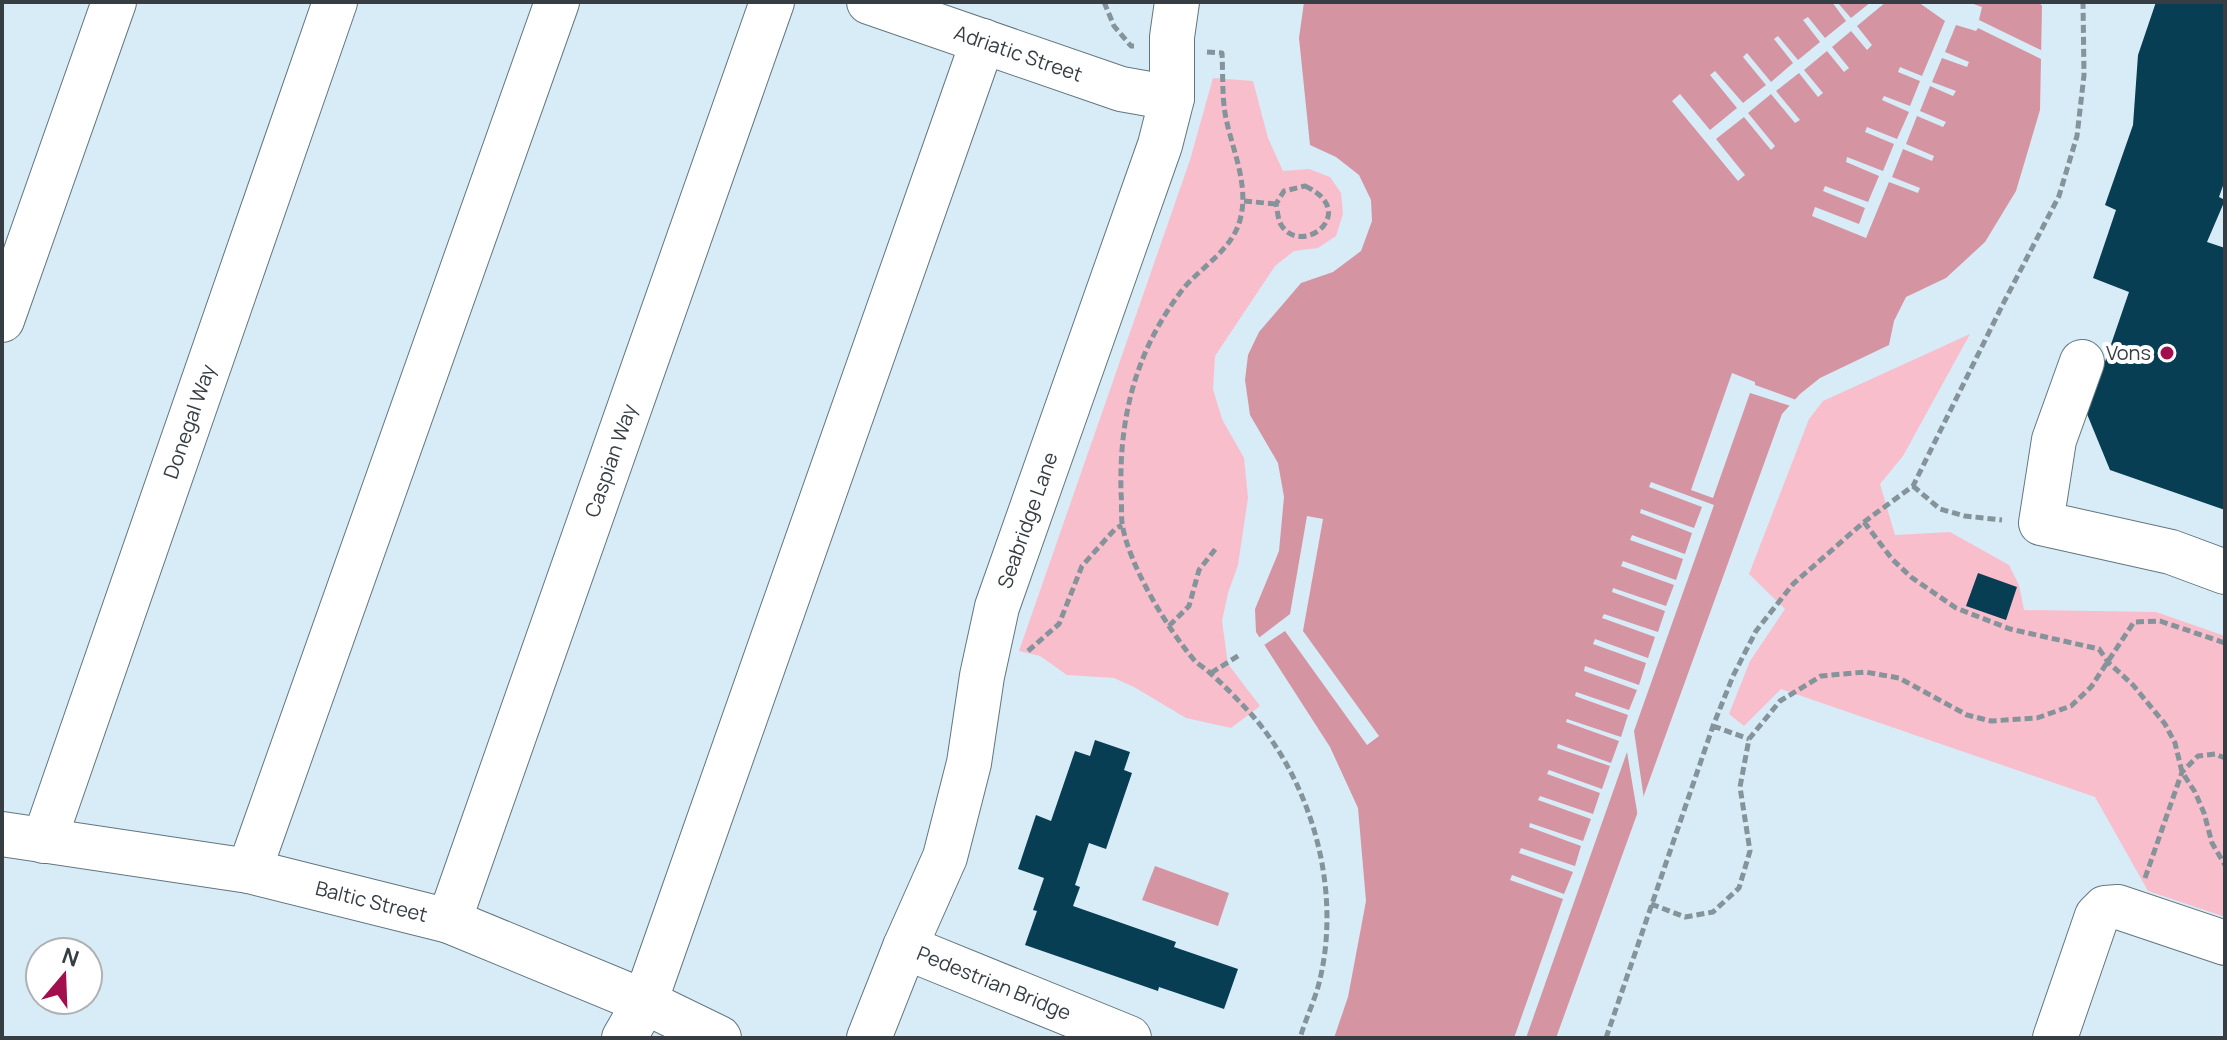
<svg xmlns="http://www.w3.org/2000/svg" width="2227" height="1040" font-family="Manrope,sans-serif">
<style>
.green{fill:#f9becb}
.water{fill:#d594a2}
.pier{fill:#d7ecf7}
.building{fill:#073e53}
.lines{fill:none;stroke-linecap:round;stroke-linejoin:round}
.minor-casing{stroke:#63767f;stroke-width:46}
.path{stroke:#85939b;stroke-width:5;stroke-dasharray:8 4;stroke-linecap:butt}
.minor{stroke:#fff;stroke-width:44}
.poi-dot{fill:#a30e4d;stroke:#fff;stroke-width:3}
.labels{text-anchor:middle;stroke-width:8;stroke-linejoin:round;paint-order:stroke}
.street-label{font-size:20px;fill:#363e43;stroke:#fff}
.poi-label{font-size:20px;fill:#363e43;stroke:#fff;text-anchor:end}
</style>
<rect width="100%" height="100%" fill="#d7ecf7"/>
<!-- green -->
<path class="green" d="M1213,78L1253,81L1268,138L1283,171L1309,169L1330,177L1341,193L1343,214L1336,236L1318,248L1294,251L1275,266L1215,356L1213,389L1222,419L1244,458L1248,498L1238,565L1228,593L1222,621L1228,664L1260,706L1231,728L1186,718L1134,687L1114,678L1067,675L1040,656L1019,651L1190,160Z
M1970,334L1903,456L1880,484L1895,535L1950,532L2009,565L2019,585L2024,610L2156,612L2225,636V917L2148,891L2095,797L1781,689L1744,726L1729,714L1750,661L1785,609L1749,574L1809,419L1823,401Z"/>
<!-- water -->
<path class="water" d="M1304,2H2039L2042,6L2040,110L2016,191L1985,242L1946,278L1906,297L1894,321L1889,345L1820,378L1800,394L1782,414L1556,1038H1334L1348,997L1366,901L1358,808L1330,747L1256,632L1255,609L1279,551L1284,497L1278,463L1250,415L1245,380L1248,355L1259,332L1301,283L1333,272L1361,251L1372,221L1371,200L1359,175L1336,157L1310,145L1299,38Z
M1155,866L1229,893L1218,926L1142,900Z"/>
<!-- pier -->
<path class="pier" d="M1832,2H1837L1851,18L1871,2H1886L1857,26L1872,45L1867,50L1851,31L1832,47L1849,68L1844,72L1827,51L1804,70L1823,93L1818,97L1799,73L1776,91L1800,120L1795,123L1771,94L1748,113L1775,146L1771,150L1744,117L1716,139L1745,175L1738,181L1672,101L1680,94L1710,130L1737,108L1710,75L1715,71L1743,103L1766,85L1743,57L1747,53L1771,82L1793,63L1774,39L1778,36L1798,60L1820,42L1803,20L1808,17L1825,38L1846,21Z
M1918,2H1968L1982,7L1979,20L2045,52V61L1978,28L1976,31L1956,25L1945,52L1969,62L1967,67L1942,58L1932,82L1956,91L1953,96L1930,86L1920,111L1946,122L1943,127L1917,116L1906,144L1934,156L1932,161L1903,149L1892,177L1920,188L1918,193L1889,182L1866,238L1812,216L1815,207L1859,224L1865,208L1823,191L1825,186L1868,202L1879,176L1846,162L1847,157L1883,171L1894,144L1865,132L1867,127L1897,139L1909,112L1882,100L1884,96L1910,106L1920,81L1898,72L1900,67L1922,76L1945,21Z
M1732,373L1755,382V385L1799,401L1794,407L1750,393L1713,498L1691,490Z
M1651,482L1714,505L1634,731L1645,806L1639,823L1627,752L1526,1038H1514L1563,899L1510,880L1512,875L1564,894L1573,872L1519,853L1521,848L1575,866L1581,846L1529,827L1530,823L1583,841L1591,819L1538,800L1540,796L1593,814L1600,793L1547,774L1549,770L1602,789L1610,766L1557,748L1558,744L1611,763L1619,741L1566,722L1567,719L1621,737L1628,715L1575,696L1576,692L1629,710L1637,690L1584,671L1585,666L1639,685L1646,663L1593,644L1595,639L1648,658L1655,637L1602,618L1604,614L1658,632L1665,611L1612,592L1613,588L1666,606L1674,585L1621,566L1623,561L1676,580L1683,559L1630,540L1632,535L1685,554L1692,533L1640,513L1641,509L1694,528L1702,507L1649,487Z
M1307,516L1323,519L1303,631L1379,736L1367,745L1285,631L1261,647L1256,640L1290,614Z"/>
<!-- building -->
<path class="building" d="M2156,2H2225V180L2219,197L2225,200L2207,242L2225,248V510L2110,470L2087,414L2129,292L2093,278L2116,210L2105,205L2133,125L2138,55Z
M1978,573L2017,587L2006,620L1966,606Z
M1095,740L1130,752L1124,770L1132,773L1106,849L1089,843L1075,885L1080,887L1073,906L1176,942L1174,947L1238,969L1224,1009L1159,987L1158,991L1025,945L1037,911L1033,910L1044,878L1018,869L1036,815L1051,821L1075,751L1090,756Z"/>
<g class="lines">
<!-- minor casing -->
<g class="minor-casing">
<g id="minor">
<path id="s1" d="M869,2L1121,89L1172,98"/>
<path d="M2,320L114,2"/>
<path d="M2082,362L2054,440L2041,523L2171,552L2225,572"/>
<path id="s2" d="M2,834L249,871L449,921L645,1002L719,1038"/>
<path id="s3" d="M44,841L335,2"/>
<path d="M249,871L557,2"/>
<path id="s4" d="M449,921L772,2"/>
<path id="s5" d="M905,947L1129,1038"/>
<path d="M624,1038L645,1002L983,41"/>
<path id="s6" d="M869,1038L905,947L945,857L969,763L982,676L997,607L1160,145L1172,98V37L1177,2"/>
<path d="M2055,1038L2097,916L2105,908L2118,907L2225,943"/>
</g>
</g>
<!-- path -->
<path class="path" d="M1104,2L1114,26L1131,46H1134
M1207,52L1222,53C1223,73 1222,94 1225,113C1231,148 1250,184 1240,220C1232,250 1202,266 1183,289C1136,350 1119,416 1121,493C1122,503 1121,513 1122,523C1128,564 1168,630 1195,661C1199,665 1205,668 1209,672C1224,685 1239,701 1252,715C1314,786 1343,895 1318,987C1313,1004 1305,1021 1300,1038
M1305,186C1362,212 1300,260 1280,223C1278,218 1277,209 1276,204L1284,191Z
M1244,201L1276,204
M1913,486L1940,509L1965,516L2002,520
M1864,522L1892,559L1911,577L1956,608L2010,629L2099,649L2108,662L2133,685L2165,724L2175,743L2182,772L2195,792L2204,813L2212,843L2225,865
M1169,626L1189,606L1199,570L1217,547
M1028,651L1059,624L1082,566L1115,529L1122,525
M1211,673L1241,654
M1713,726L1749,739
M2145,878L2182,772L2198,756L2215,754L2225,758
M1651,904L1685,917L1713,912L1739,888L1750,851L1740,787L1749,739L1780,701L1821,676L1865,672L1899,678L1967,715L1991,721L2037,718L2071,706L2091,687L2134,622L2160,621L2225,643
M1606,1038L1713,726L1733,676L1756,631L1793,584L1864,522L1913,486L2003,304L2059,196L2077,136L2084,75L2083,2"/>
<!-- minor -->
<use href="#minor" class="minor"/>
</g>
<!-- markers -->
<circle class="poi-dot" cx="2167" cy="353" r="8"/>
<g class="labels">
<!-- street labels -->
<g class="street-label">
<text dy="7" stroke="none"><textPath href="#s1" startOffset="158">Adriatic Street</textPath></text>
<text dy="7" stroke="none"><textPath href="#s3" startOffset="444">Donegal Way</textPath></text>
<text dy="7" stroke="none"><textPath href="#s4" startOffset="488">Caspian Way</textPath></text>
<text dy="7" stroke="none"><textPath href="#s6" startOffset="544">Seabridge Lane</textPath></text>
<text dy="7" stroke="none"><textPath href="#s2" startOffset="376">Baltic Street</textPath></text>
<text dy="7" stroke="none"><textPath href="#s5" startOffset="96">Pedestrian Bridge</textPath></text>
</g>
<!-- poi labels -->
<g class="poi-label">
<text x="2151" y="360">Vons</text>
</g>
</g>
<!-- border -->
<rect width="2227" height="1040" fill="none" stroke="#363e43" stroke-width="8"/>
<!-- north arrow -->
<g transform="translate(64 976) rotate(19)"><circle r="38" fill="#ffffff" stroke="#afb2b4" stroke-width="2"/>
<path d="M0-6L14 30L0 20L-14 30Z" fill="#a30e4d"/>
<text y="-12" font-size="22" font-weight="bold" text-anchor="middle" fill="#363e43">N</text>
</g>
</svg>
